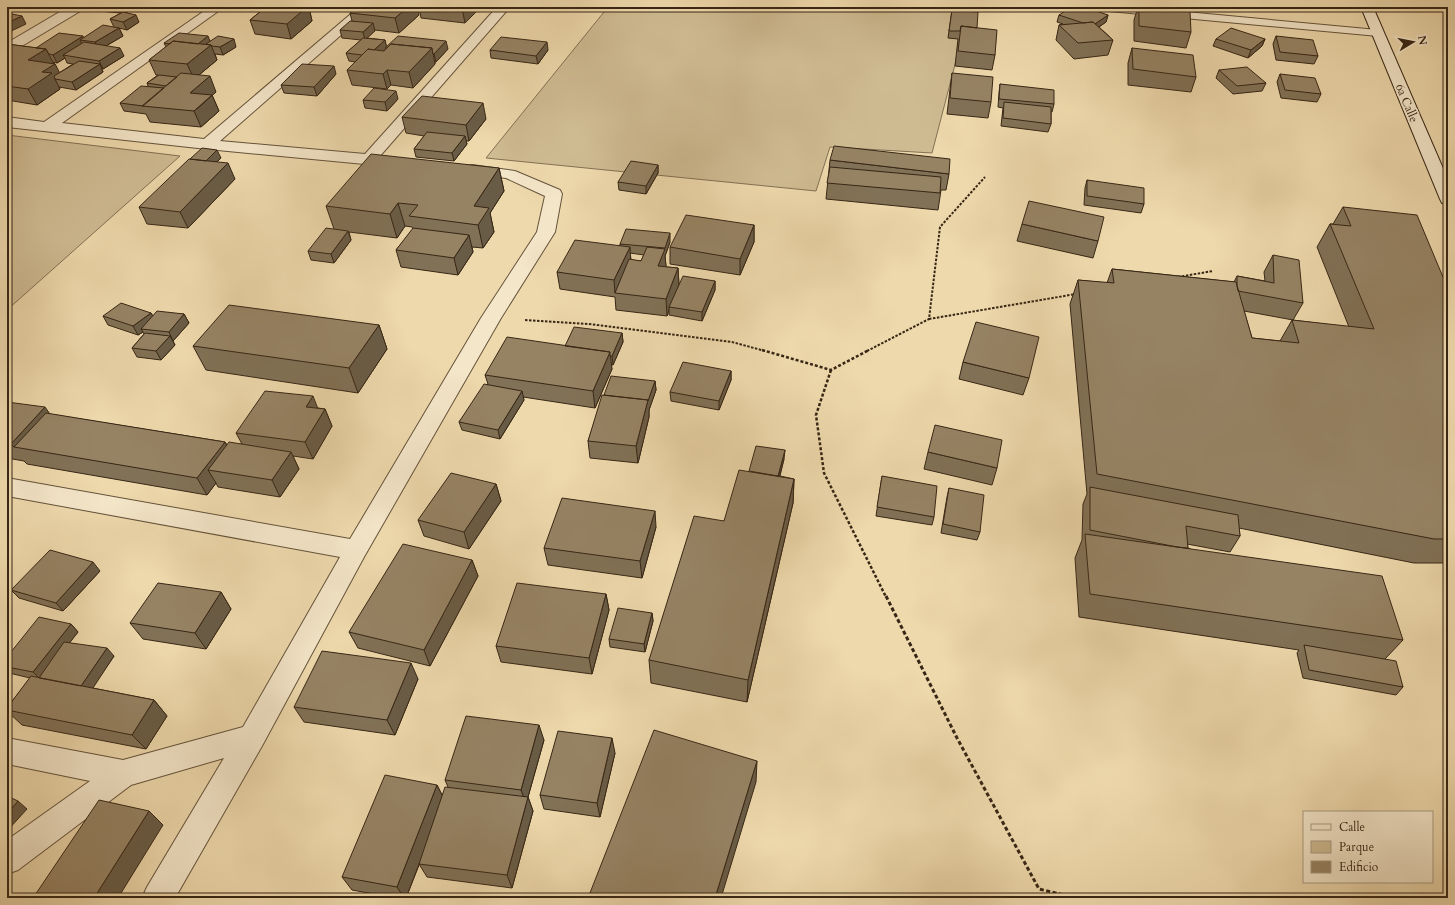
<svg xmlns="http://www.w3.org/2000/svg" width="1455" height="905" font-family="Cardo,serif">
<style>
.green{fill:#cfbb92;stroke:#837054}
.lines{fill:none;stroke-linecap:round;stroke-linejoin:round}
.lane-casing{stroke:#65533b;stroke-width:2}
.street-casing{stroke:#65533b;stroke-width:2}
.secondary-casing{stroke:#372615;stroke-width:2}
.path-far2{stroke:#372615;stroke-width:2;stroke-dasharray:2.5 1.5;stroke-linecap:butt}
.path-far1{stroke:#372615;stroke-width:2.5;stroke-dasharray:3 2;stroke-linecap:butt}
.path{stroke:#372615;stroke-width:3;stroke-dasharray:4 2.5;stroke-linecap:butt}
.lane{fill:#f4e6c9;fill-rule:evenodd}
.street{fill:#f4e6c9;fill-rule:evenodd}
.secondary{fill:#f4e6c9;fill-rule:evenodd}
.wall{fill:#817156;stroke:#372615;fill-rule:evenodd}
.shaded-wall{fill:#695c46;stroke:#372615}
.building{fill:#968364;stroke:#372615}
.labels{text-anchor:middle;stroke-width:3.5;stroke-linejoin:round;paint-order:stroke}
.far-street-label{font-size:12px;fill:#372615;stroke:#f4e6c9}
</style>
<rect width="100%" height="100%" fill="#eed9ac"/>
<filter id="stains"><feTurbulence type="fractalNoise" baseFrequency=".005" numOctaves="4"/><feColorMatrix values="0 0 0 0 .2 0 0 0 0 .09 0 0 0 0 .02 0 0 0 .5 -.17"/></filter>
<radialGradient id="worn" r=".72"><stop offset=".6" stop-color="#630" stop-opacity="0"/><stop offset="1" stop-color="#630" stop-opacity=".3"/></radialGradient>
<!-- green -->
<path class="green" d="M608,7H970L932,153L830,147L816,191L486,158Z
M7,135L180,156L7,310Z"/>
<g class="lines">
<!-- lane casing -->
<g class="lane-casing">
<path id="lane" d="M1093,7H1132L1378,30L1383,33L1378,36L1098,10Z"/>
</g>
<!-- street casing -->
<g class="street-casing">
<path id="street" d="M68,7H83L82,10L12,52L7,53V43Z
M210,7H224L62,123L204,139L359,7H373L220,141L365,154L497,7H510L380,156L402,159L404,162L402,165L396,167L207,149L7,127V117L44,122Z
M472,165L515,171L560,190L562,194L555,232L501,318L364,557L262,746L175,898H142L147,887L224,758L131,785L18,870L7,874V840L90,781L7,764V738L123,760L243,727L340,557L7,496V478L350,539L481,318L537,232L545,196L506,178L466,173L464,170L466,167Z"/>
</g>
<!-- secondary casing -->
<g class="secondary-casing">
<path id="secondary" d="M1361,7H1373L1448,180V204L1442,203L1440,199Z"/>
</g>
<!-- path-far2 -->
<path class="path-far2" d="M1178,277L1213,271
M929,319L1076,294
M525,320L589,324L732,342L765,351
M867,351L929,319L940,227L985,177"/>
<!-- path-far1 -->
<path class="path-far1" d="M762,350L831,370L869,350
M831,370L816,415L824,473L886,597"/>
<!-- path -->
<path class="path" d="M886,596L957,738L1039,889L1077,898"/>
<!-- lane -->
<use href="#lane" class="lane"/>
<!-- street -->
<use href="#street" class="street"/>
<!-- secondary -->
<use href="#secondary" class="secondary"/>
</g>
<!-- wall -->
<path class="wall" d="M86,7H135L126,13L139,22L127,30L119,28L123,36L106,46L124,56L103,69H102L103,72L76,90L59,87L60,89L37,105L7,100V44L36,48L83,38L114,27L110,19L121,13L87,10ZM65,58L67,63L73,64L59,73L55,64L53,63V62L57,63Z
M266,7H315V8L310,12L312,21L291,39L255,34L250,20Z
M419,7H485V8L479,7V9L465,23L421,18Z
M1138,7H1153L1191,32L1186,48L1134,41V20Z
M952,10L977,28L995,55L992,70L955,66L958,39L948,38Z
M350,13L419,15L399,33L375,30L367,38L385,40L386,47L448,49L436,62H435V64L413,88L391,85L387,89L352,85L347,70L355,62L349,61L346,53L361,40L342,38L340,30L352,21Z
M1059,15H1108L1106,22L1099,27L1113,40L1108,55L1074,59L1056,40L1059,25L1063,24L1057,22Z
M1276,36L1318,56L1314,64L1276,60L1273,44Z
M1216,39H1265L1262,46L1248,58L1213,46Z
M210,41L236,47L223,55L215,54L217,60L199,75L216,92L212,95L219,111L201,127L150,122L146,114L124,111L120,103L148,86L147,83L158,75H156L149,60L166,47L164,43Z
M1132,48L1196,77L1191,92L1128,85V63Z
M490,50H548L538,64L491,58Z
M1219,70L1266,83L1262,91L1233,94L1216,78Z
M952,73L991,102L988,118L947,114L950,89Z
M336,74L317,96L284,93L281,85Z
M1280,74L1321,94L1317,102L1281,98L1277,82Z
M1000,84L1054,104L1052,112H1051V124L1048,132L1001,126L1003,108L998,107L999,93Z
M398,99L387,111L365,108L363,100Z
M402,117L486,119L469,141H466L467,144L454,161L416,157L414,149L424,136L406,133Z
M221,158L217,162L235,179L188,228L147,224L139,207Z
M830,160L949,174L946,190H941L938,210L826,199Z
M658,165V173L646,194L619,190L618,182Z
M499,168L504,191L490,213L494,232L483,248L472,247L473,252L458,275L401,267L396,250L413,229L412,227L405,226L397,238L349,232L351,240L334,263L311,260L308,251L334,229L326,206Z
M1087,180L1144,204L1141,213L1084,205L1085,188Z
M1343,207L1448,289V563H1414L1239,528L1240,536L1230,552L1187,544L1188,548L1403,640L1385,659L1403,687L1396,695L1303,678L1297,653L1299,650L1079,617L1075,558L1082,540L1083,504L1087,494L1070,304L1078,280L1107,283L1112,269L1234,282L1237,276L1265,281L1264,272L1273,255L1303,303L1293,320L1244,311L1252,338L1280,341L1292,320L1349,327L1317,247L1330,224H1333Z
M1022,224L1098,241L1093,258L1017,241Z
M754,225V242L740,275L670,264V247Z
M670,242L665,256L666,267L678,268L679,285L677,290L715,281V290L702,321L669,315V310L667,316L616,310L615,297L560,289L557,272L620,245V244ZM630,253L644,255L641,261L631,260Z
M151,313L153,316L184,314L189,323L173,341L175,345L161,360L137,357L132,348L144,334L143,332L138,335L108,325L103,316Z
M379,325L387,349L358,393L206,370L193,346Z
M622,333L623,342L613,365H611L612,369L595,408L523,397L524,400L500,439L462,430L459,422L488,384L485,375L565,346Z
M963,362L1029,378L1023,395L959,379Z
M731,371V380L719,410L671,401L670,392Z
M655,381L656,390L649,410V417L638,463L590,458L588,441L604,395Z
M7,402L49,414L225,442L227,445L242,444L236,433L318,408L325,409L332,426L313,459L293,456L299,469L280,497L218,487L216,483L207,495L27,464L24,461L7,458Z
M928,452L997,468L992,485L924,469Z
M784,459L780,476L794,479L793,503L747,702L651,683L649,660L724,521L749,471Z
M882,476L934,517L932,525L876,516Z
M496,484L501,501L469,549L424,536L418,520Z
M949,488L980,532L977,540L941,533L947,497Z
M656,527L642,578L548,565L544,548Z
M472,560L478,576L430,666L358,648L349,632Z
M100,571L63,611L19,598L11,590Z
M221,592L231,609L206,649L143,639L130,623Z
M606,594L609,610L592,674L501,662L496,646Z
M652,613L653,621L645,652L610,647L609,639Z
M71,624L78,632L69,643L114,656L92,688L154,700L167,716L146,749L22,725L7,711V708L30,678L9,673L7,672V657Z
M418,679L395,735L304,722L294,707Z
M544,740L528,797L533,811L512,888L427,877L419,864L421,860L406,898H396L352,890L342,877L437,785L442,795L448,787L445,780Z
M615,753L600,817L544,809L540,795Z"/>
<!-- shaded-wall -->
<path class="shaded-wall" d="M121,7H135L124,14Z
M304,7H315V8L310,12L312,21L291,39L287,24Z
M408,7H418L419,15L399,33L395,18Z
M464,7H479V9L465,23L462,8Z
M136,15L139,22L127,30L123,22Z
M1108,15L1106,22L1090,33L1092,26Z
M22,16L26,24L7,33V23Z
M373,23L375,31L365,40L363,32Z
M119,28L123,36L99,50L95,42Z
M83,36L84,40H80L83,46L63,55L65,58L57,63L53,55Z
M208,36L211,44L194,47Z
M234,39L236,47L223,55L220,47Z
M1265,39L1262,46L1248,58L1251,50Z
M385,40L387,48L370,64L368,56Z
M446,41L448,49L436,62L434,54Z
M547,42L548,50L538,64L536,56Z
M211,45L217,60L194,79L187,64Z
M120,48L124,56L103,69L99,61Z
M432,48L435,64L413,88L409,72Z
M46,49L54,64H55L63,79H55L60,89L37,105L28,89V60Z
M100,64L103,72L76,90L72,82Z
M334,66L336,74L317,96L314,87Z
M387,70L391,85L387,89L383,74Z
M210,76L216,92L197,109L190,93Z
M396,91L398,99L387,111L385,102Z
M212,95L219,111L201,127L194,111Z
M483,103L486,119L469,141L466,125Z
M465,136L467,144L454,161L452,153Z
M217,150L221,158L209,169L206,161Z
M228,163L235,179L188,228L180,212Z
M658,165V173L646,194V186Z
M499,168L504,191L490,213L494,232L483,248L474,206Z
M398,203L405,226L397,238L390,214Z
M754,225V242L740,275V259Z
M348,231L351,240L334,263L331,254Z
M670,233V242L665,256L666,266L659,283L658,266Z
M469,235L473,252L458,275L454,258Z
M630,247L631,263L615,293L614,280Z
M678,268L679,285L670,307H669V310L667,316L666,299Z
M715,281V290L702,321V312Z
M151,313L156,322L141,329L143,332L138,335L133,326Z
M184,314L189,323L173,341L169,332Z
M379,325L387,349L358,393L349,368Z
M622,333L623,342L613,365L612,356Z
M170,336L175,345L161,360L156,351Z
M610,352L612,369L595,408L593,391Z
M731,371V380L719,410V401Z
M655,381L656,390L649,410V417L638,463L636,446L648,400Z
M522,391L524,400L500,439L498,430Z
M313,396L320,414L306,407Z
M45,407L57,424L14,447L11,444Z
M325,409L332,426L313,459L305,442Z
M225,442L234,459L208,470L216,483L207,495L197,478Z
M785,450L784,459L775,493L776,485Z
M291,452L299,469L280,497L272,480Z
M794,479L793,503L747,702L748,680Z
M496,484L501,501L469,549L464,532Z
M655,511L656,527L642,578L640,561Z
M472,560L478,576L430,666L424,650Z
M93,562L100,571L63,611L56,603Z
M221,592L231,609L206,649L195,633Z
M606,594L609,610L592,674L589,658Z
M652,613L653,621L645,652L644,644Z
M71,624L78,632L41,680L33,672Z
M107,648L114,656L89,694L81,686Z
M411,663L418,679L395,735L387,720Z
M154,700L167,716L146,749L132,735Z
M539,725L544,740L528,797L533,811L512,888L507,875L526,804L521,790Z
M612,738L615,753L600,817L597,803Z
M757,761L756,782L721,898H715Z
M437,785L444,799L406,898H404L397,887Z
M18,801L27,809L7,831V814Z
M149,811L163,825L118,898H94Z"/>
<!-- building -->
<path class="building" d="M266,7H307L287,24L250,20Z
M357,7H408L395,18L350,13Z
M450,7H464L462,8Z
M1071,7H1084L1108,15L1095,24L1093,22L1083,23L1059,15Z
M1139,7H1153L1190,11L1191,32L1139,26Z
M952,10L978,12L977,28L961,26L960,31H949Z
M123,12L136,15L123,22L110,19Z
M7,13L22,16L7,23Z
M350,21L373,23L363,32L340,30Z
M1093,22L1113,40L1078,43L1059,25Z
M103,25L119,28L95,42L80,40Z
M961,26L997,30L995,55L958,51Z
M1231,28L1265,39L1251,50L1216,39Z
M59,33L83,36L53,55L49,54L46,49L36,48Z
M179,33L208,36L198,44L173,41L170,44L164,43Z
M218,36L234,39L220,47L212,46L211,45L206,44Z
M398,36L446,41L434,54H433L432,48L391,44L387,48H385Z
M1276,36L1313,40L1318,56L1280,52Z
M501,37L547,42L536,56L490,50Z
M363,38L385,40L374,50L368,49L362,55L346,53Z
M173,41L211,45L187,64L149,60Z
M84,42L120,48L99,61L63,55Z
M7,44L46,49L28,60L55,64L42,72L52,73L28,89L7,86Z
M391,44L432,48L409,72L387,70L383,74L347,70L368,49L384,51Z
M1132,48L1193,55L1196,77L1133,69Z
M79,61L100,64L72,82L55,79L54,76Z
M302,64L334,66L314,87L281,85Z
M1247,67L1266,83L1237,86L1219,70Z
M181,73L210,76L190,93L212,95L194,111L142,106Z
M952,73L993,77L991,102L950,98Z
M1280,74L1315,78L1321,94L1285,90Z
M159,75L177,77L166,86L147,83Z
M1000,84L1054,90V104L999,99Z
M141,86L164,88L143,106L120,103Z
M374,88L396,91L385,102L363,100Z
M422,96L483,103L466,125L402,117Z
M1004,102L1051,107V124L1003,118Z
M427,132L465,136L452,153L414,149Z
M834,146L950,159L949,174L830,160Z
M202,148L217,150L206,161L190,159Z
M371,154L499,168L474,206L489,208L478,225L409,216L418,205L398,203L390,214L326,206Z
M189,159L228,163L180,212L139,207Z
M631,161L658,165L646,186L618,182Z
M830,167L941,177L940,193L827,183Z
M1087,180L1144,188V204L1087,196Z
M1029,201L1104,217L1098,241L1022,224Z
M1343,207L1417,215L1448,289V539H1434L1097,474L1078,280L1114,283L1112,269L1236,282L1252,338L1299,343L1292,320L1374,329L1330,224L1351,226Z
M686,215L754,225L740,259L670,247Z
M326,228L348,231L331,254L308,251Z
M413,228L469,235L454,258L396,250Z
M626,229L670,233L665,248L620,244Z
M575,240L630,247L614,280L557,272Z
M647,247L665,249L658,266L678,268L666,299L615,293L629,259L641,261Z
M1273,255L1299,260L1303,303L1238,291L1237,286V276L1274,283Z
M683,276L715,281L702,312L669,307Z
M121,303L151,313L133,326L103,316Z
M229,305L379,325L349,368L193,346Z
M157,311L184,314L169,332L141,329Z
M976,322L1039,337L1029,378L963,362Z
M574,327L622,333L612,356H610V352L565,346Z
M145,333L170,336L156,351L132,348Z
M507,337L610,352L593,391L485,375Z
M683,362L731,371L719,401L670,392Z
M611,376L655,381L648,401V400L604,395Z
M484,384L522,391L498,430L459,422Z
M265,391L313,396L306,407L325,409L305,442L236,433Z
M602,395L648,400L636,446L588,441Z
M7,402L45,407L11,444L7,443Z
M46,413L225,442L197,478L14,447Z
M935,425L1002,440L997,468L928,452Z
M229,442L291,452L272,480L208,470Z
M756,446L785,450L778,476L749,471Z
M739,470L794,479L748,680L649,660L694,516L724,521Z
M451,473L496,484L464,532L418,520Z
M882,476L937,486L934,517L877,507Z
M1090,487L1238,515L1240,536L1186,526L1188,548L1177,547L1090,530Z
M949,488L984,495L980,532L943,524Z
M562,498L655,511L640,561L544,548Z
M1085,534L1382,576L1403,640L1090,594Z
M403,544L472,560L424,650L349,632Z
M50,550L93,562L56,603L11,590Z
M158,583L221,592L195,633L130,623Z
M517,583L606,594L589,658L496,646Z
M618,608L652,613L644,644L609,639Z
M39,617L71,624L33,672L7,667V657Z
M64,642L107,648L81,686L39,678Z
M1304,645L1396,661L1403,687L1309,670Z
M322,651L411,663L387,720L294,707Z
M31,676L154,700L132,735L7,710V708Z
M466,716L539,725L521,790L445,780Z
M654,730L757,761L715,898H588Z
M558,731L612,738L597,803L540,795Z
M385,775L437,785L397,887L342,877Z
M445,787L528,797L507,875L419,864Z
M7,796L18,801L7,814Z
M99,800L149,811L94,898H33Z"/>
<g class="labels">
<!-- far-street labels -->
<g class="far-street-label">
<text transform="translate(1407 103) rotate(67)" y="4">6a Calle</text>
</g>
</g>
<!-- margin -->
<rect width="1455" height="905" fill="none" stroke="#eed9ac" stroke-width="24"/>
<rect x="8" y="8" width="1439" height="889" fill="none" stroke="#372615" stroke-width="2"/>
<rect x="12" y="12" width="1431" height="881" fill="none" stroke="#372615"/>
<!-- legend -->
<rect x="1303" y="811" width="130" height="72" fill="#f4e6c9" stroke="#a89981"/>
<rect x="1311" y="824" width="20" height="6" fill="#f4e6c9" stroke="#a89981"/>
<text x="1339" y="831" font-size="12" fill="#372615">Calle</text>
<rect x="1311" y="841" width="20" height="12" fill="#cfbb92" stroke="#a89981"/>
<text x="1339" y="851" font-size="12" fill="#372615">Parque</text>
<rect x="1311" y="861" width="20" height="12" fill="#968364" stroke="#a89981"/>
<text x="1339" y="871" font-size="12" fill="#372615">Edificio</text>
<!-- north arrow -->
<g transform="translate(1413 42) rotate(80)" stroke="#f4e6c9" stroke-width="3" paint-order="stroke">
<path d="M0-3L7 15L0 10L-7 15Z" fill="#372615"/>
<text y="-6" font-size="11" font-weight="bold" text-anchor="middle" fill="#372615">N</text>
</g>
<rect width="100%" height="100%" filter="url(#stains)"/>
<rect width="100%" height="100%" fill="url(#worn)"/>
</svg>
